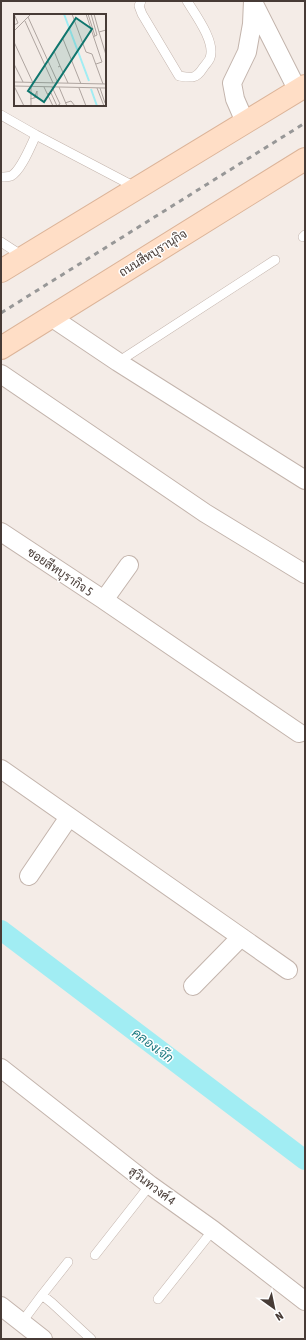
<svg xmlns="http://www.w3.org/2000/svg" width="306" height="1340" font-family="'Asap Condensed',Sarabun,sans-serif">
<style>
.lines{fill:none;stroke-linecap:round;stroke-linejoin:round}
.canal{stroke:#a1edf3;stroke-width:20}
.service-casing{stroke:#c3b4ac;stroke-width:10}
.minor-casing{stroke:#c3b4ac;stroke-width:20}
.secondary-casing{stroke:#dcb499;stroke-width:24}
.service{stroke:#fff;stroke-width:9}
.minor{stroke:#fff;stroke-width:18}
.secondary{stroke:#ffdec6;stroke-width:22}
.rail{stroke:#979797;stroke-width:3;stroke-dasharray:5 5;stroke-linecap:butt}
.labels{text-anchor:middle;stroke-width:3;stroke-linejoin:round;paint-order:stroke}
.street-label{font-size:12px;fill:#473b36;stroke:#fff}
.water-label{font-size:13px;font-style:italic;fill:#237d85;stroke:#fff}
.inset-river{fill:none;stroke:#a1edf3;stroke-width:2}
.inset-road{fill:none;stroke:#afa5a0;stroke-width:1}
.view{fill:#0f766e;fill-opacity:0.15;stroke:#0f766e;stroke-width:2}
.inset-edge{fill:none;stroke:#473b36;stroke-width:2}
</style>
<rect width="100%" height="100%" fill="#f4ece7"/>
<g class="lines">
<!-- canal -->
<path class="canal" d="M1,930L305,1160"/>
<!-- service casing -->
<g class="service-casing">
<path id="service" d="M141,1L139,6L142,14L179,76C192,78 196,79 203,68C205,65 209,61 210,58C216,42 195,14 187,1
M1,115L36,135L137,188
M1,177C4,177 8,177 11,176C21,171 31,145 36,135
M303,237L305,235
M1,242L24,257
M118,362L275,260
M95,1255L150,1185
M42,1295L68,1262
M158,1299L213,1230
M22,1322L42,1295L52,1303L91,1339"/>
</g>
<!-- minor casing -->
<g class="minor-casing">
<path id="minor" d="M253,2L298,91
M245,122L235,99L232,83L247,52L252,24L253,1
M51,317L118,362L305,480
M1,374L205,513L305,574
M1,532L104,600L129,565
M104,600L299,733
M1,769L288,970
M29,876L69,817
M193,986L241,937
M1,1068L150,1185L213,1230L305,1301
M1,1306L43,1339"/>
</g>
<!-- secondary casing -->
<g class="secondary-casing">
<path id="secondary" d="M1,271L305,86
M1,348L305,159"/>
</g>
<!-- service -->
<use href="#service" class="service"/>
<!-- minor -->
<use href="#minor" class="minor"/>
<!-- secondary -->
<use href="#secondary" class="secondary"/>
<!-- rail -->
<path class="rail" d="M1,313L305,123"/>
</g>
<g class="labels">
<!-- street labels -->
<g class="street-label">
<text transform="translate(153 253) rotate(-32)" y="4">ถนนสีหบุรานุกิจ</text>
<text transform="translate(60 572) rotate(34)" y="4">ซอยสีหบุรากิจ 5</text>
<text transform="translate(152 1186) rotate(37)" y="4">สุวินทวงศ์ 4</text>
</g>
<!-- water labels -->
<g class="water-label">
<text transform="translate(153 1045) rotate(37)" y="5">คลองเจ๊ก</text>
</g>
</g>
<!-- overview -->
<g transform="translate(14 14)">
<rect width="92" height="92" fill="#f4ece7"/>
<path class="inset-river" d="M50,0L75,67M77,75L83,92"/>
<path class="inset-road" d="M0,0L4,9L0,11M58,0L72,38L78,40L89,70M72,0L88,48L82,50M74,0L81,22M77,0L83,21L79,23M80,0L85,18L92,16M14,3L44,69M11,7L39,69M0,17L17,0M85,18L92,41M49,25L67,70M0,28L19,69M40,37L46,52M0,50L9,68M44,53L46,52L54,69M0,68L92,70M0,72L10,92M0,72L92,74M30,73L39,92M38,73L46,90L43,92M45,73L53,92M65,74L72,92M83,74L90,92M86,74L91,89M33,80L37,79L43,92M16,85L20,84L23,77V83L20,84M51,89L57,87L61,92H67M17,92V73"/>
<path class="view" d="M62,4L78,15L30,88L14,77Z"/>
<rect width="92" height="92" class="inset-edge"/>
</g>
<!-- border -->
<rect width="306" height="1340" fill="none" stroke="#473b36" stroke-width="4"/>
<!-- north arrow -->
<g transform="translate(274 1308) rotate(147)" stroke="#ffffff" stroke-width="3" paint-order="stroke">
<path d="M0-3L7 15L0 10L-7 15Z" fill="#473b36"/>
<text y="-6" font-size="11" font-weight="bold" text-anchor="middle" fill="#473b36">N</text>
</g>
</svg>
